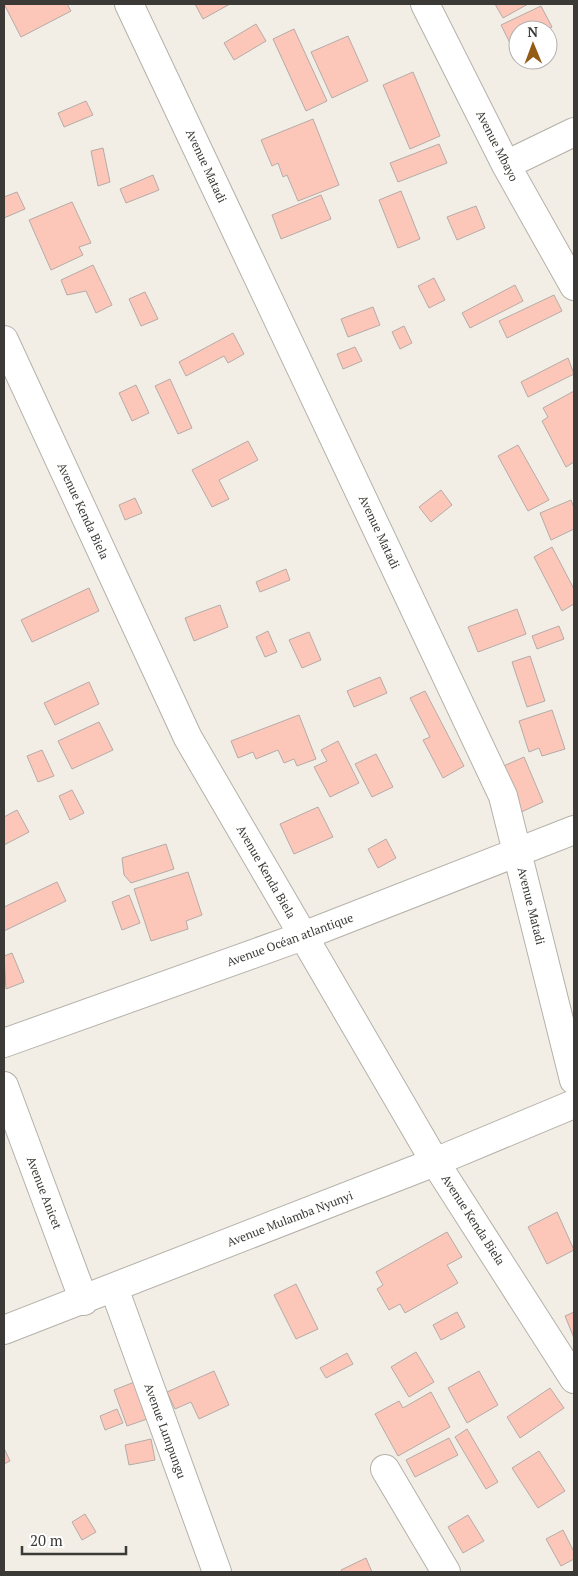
<svg xmlns="http://www.w3.org/2000/svg" width="578" height="1576" font-family="'PT Serif',serif">
<style>
.building{fill:#fcc7b8;stroke:#b5aba8}
.lines{fill:none;stroke-linecap:round;stroke-linejoin:round}
.minor-casing{stroke:#b4b1a9;stroke-width:30}
.minor{stroke:#fff;stroke-width:28}
.labels{text-anchor:middle;stroke-width:5;stroke-linejoin:round;paint-order:stroke}
.street-label{font-size:12px;fill:#3b3a36;stroke:#fff}
</style>
<rect width="100%" height="100%" fill="#f2eee5"/>
<!-- building -->
<path class="building" d="M4,4H67L71,11L21,37Z
M195,4H230L203,19Z
M495,4H528L503,18Z
M541,6L552,27L546,30H518V44L512,47L501,25Z
M256,24L266,41L234,60L224,43Z
M294,29L327,101L306,111L273,39Z
M348,36L368,81L332,98L311,52Z
M413,72L440,136L410,149L383,85Z
M86,101L93,115L64,127L58,113Z
M313,119L339,185L298,201L287,175L283,177L278,163L272,166L261,140Z
M439,144L447,163L398,182L390,163Z
M103,148L110,182L98,186L91,151Z
M153,175L159,190L126,203L120,189Z
M401,191L420,239L398,248L379,200Z
M17,192L25,209L4,218V197Z
M321,195L331,219L281,239L272,215Z
M72,202L91,243L79,247L83,255L51,270L29,220Z
M476,206L485,228L457,240L447,217Z
M93,265L112,305L96,313L86,291L67,295L61,280Z
M434,278L445,300L429,308L418,286Z
M515,285L523,301L470,328L462,313Z
M145,292L158,319L141,326L129,299Z
M554,295L562,311L507,338L499,321Z
M373,307L380,325L348,337L341,319Z
M404,326L412,343L400,349L392,332Z
M233,333L244,354L228,363L224,356L186,376L179,362Z
M355,347L362,361L343,369L337,354Z
M568,358L574,374L528,397L521,382Z
M170,379L192,428L178,434L155,386Z
M136,385L149,413L132,421L119,393Z
M574,391V462L566,467L542,421L548,417L543,408Z
M248,441L258,460L219,480L229,499L212,507L192,470Z
M518,445L549,500L528,511L498,456Z
M441,490L452,505L431,522L419,507Z
M135,498L142,513L125,520L119,505Z
M571,500L574,508V529L551,540L540,513Z
M552,547L574,589V604L562,611L534,557Z
M286,569L290,580L260,592L256,582Z
M89,588L99,611L32,642L21,620Z
M220,605L228,627L194,641L185,618Z
M517,609L526,634L478,652L468,627Z
M559,626L564,639L537,649L532,636Z
M268,631L277,652L265,657L256,637Z
M309,632L321,660L302,668L289,640Z
M530,656L545,701L527,707L512,662Z
M380,677L387,693L354,707L347,691Z
M89,682L99,704L55,725L44,703Z
M425,691L464,766L443,778L423,740L430,737L410,698Z
M552,710L565,749L542,756L539,748L529,752L519,721Z
M299,715L316,759L297,766L294,759L284,763L278,750L256,759L253,752L238,758L231,741Z
M99,722L113,750L72,769L58,741Z
M338,741L359,783L330,797L314,767L327,761L321,750Z
M42,750L54,776L38,782L27,756Z
M376,754L393,787L372,797L355,764Z
M524,757L543,802L519,813L499,768Z
M72,790L84,813L70,820L59,796Z
M318,807L333,837L294,854L280,824Z
M17,810L29,832L4,845V817Z
M386,839L396,858L378,868L368,849Z
M166,844L174,869L131,883L124,875L122,858Z
M188,872L202,915L186,921L188,929L151,941L134,889Z
M57,882L66,901L4,931V907Z
M129,895L140,923L122,930L112,902Z
M12,953L24,982L6,989L4,956Z
M557,1212L574,1250L547,1264L528,1227Z
M447,1232L462,1257L447,1265L458,1283L405,1313L400,1304L389,1310L377,1289L383,1285L376,1272Z
M296,1284L318,1329L296,1339L274,1295Z
M457,1312L465,1327L441,1340L433,1325Z
M574,1312V1338L565,1316Z
M416,1352L434,1382L409,1397L391,1367Z
M347,1353L353,1364L326,1378L320,1368Z
M214,1371L229,1405L199,1419L191,1402L175,1409L167,1392Z
M479,1371L498,1405L467,1423L448,1388Z
M137,1381L150,1418L127,1426L114,1390Z
M550,1388L564,1408L520,1438L507,1417Z
M431,1392L450,1427L398,1456L375,1414L399,1401L403,1408Z
M117,1409L123,1423L105,1430L100,1416Z
M467,1429L498,1482L486,1489L455,1437Z
M449,1438L458,1455L415,1477L406,1460Z
M151,1439L155,1460L129,1465L125,1445Z
M4,1448L10,1461L4,1464Z
M539,1451L565,1491L538,1508L512,1468Z
M85,1514L96,1532L82,1540L72,1522Z
M468,1515L484,1541L463,1553L448,1527Z
M563,1530L574,1552V1559L561,1566L546,1539Z
M366,1558L372,1572H342L341,1570Z"/>
<g class="lines">
<!-- minor casing -->
<g class="minor-casing">
<path id="minor" d="M129,4L503,796L574,1080
M425,4L506,165L574,286
M506,165L574,132
M4,340L188,738L435,1162L574,1379
M4,1043L303,936L574,830
M4,1086L84,1301
M114,1288L217,1572
M4,1330L435,1162L574,1104
M385,1469L446,1572"/>
</g>
<!-- minor -->
<use href="#minor" class="minor"/>
</g>
<g class="labels">
<!-- street labels -->
<g class="street-label">
<text transform="translate(497 146) rotate(63)" y="4">Avenue Mbayo</text>
<text transform="translate(206 166) rotate(65)" y="4">Avenue Matadi</text>
<text transform="translate(83 511) rotate(65)" y="4">Avenue Kenda Biela</text>
<text transform="translate(379 532) rotate(65)" y="4">Avenue Matadi</text>
<text transform="translate(266 872) rotate(60)" y="4">Avenue Kenda Biela</text>
<text transform="translate(531 906) rotate(76)" y="4">Avenue Matadi</text>
<text transform="translate(290 940) rotate(-20)" y="4">Avenue Océan atlantique</text>
<text transform="translate(44 1193) rotate(69)" y="4">Avenue Anicet</text>
<text transform="translate(290 1219) rotate(-21)" y="4">Avenue Mulamba Nyunyi</text>
<text transform="translate(473 1220) rotate(57)" y="4">Avenue Kenda Biela</text>
<text transform="translate(165 1431) rotate(70)" y="4">Avenue Lumpungu</text>
</g>
</g>
<!-- border -->
<rect width="578" height="1576" fill="none" stroke="#3b3a36" stroke-width="10"/>
<!-- north arrow -->
<g transform="translate(533 45) rotate(359)"><circle r="24" fill="#ffffff" stroke="#b1b0af"/>
<path d="M0-4L9 19L0 12L-9 19Z" fill="#935b15"/>
<text y="-8" font-size="14" font-weight="bold" text-anchor="middle" fill="#3b3a36">N</text>
</g>
<!-- scale -->
<path d="M22 1546v8h104v-8" fill="none" stroke="#3b3a36" stroke-width="2.5"/>
<text x="30" y="1546" font-size="15" fill="#3b3a36" stroke="#ffffff" stroke-width="4" paint-order="stroke">20 m</text>
</svg>
